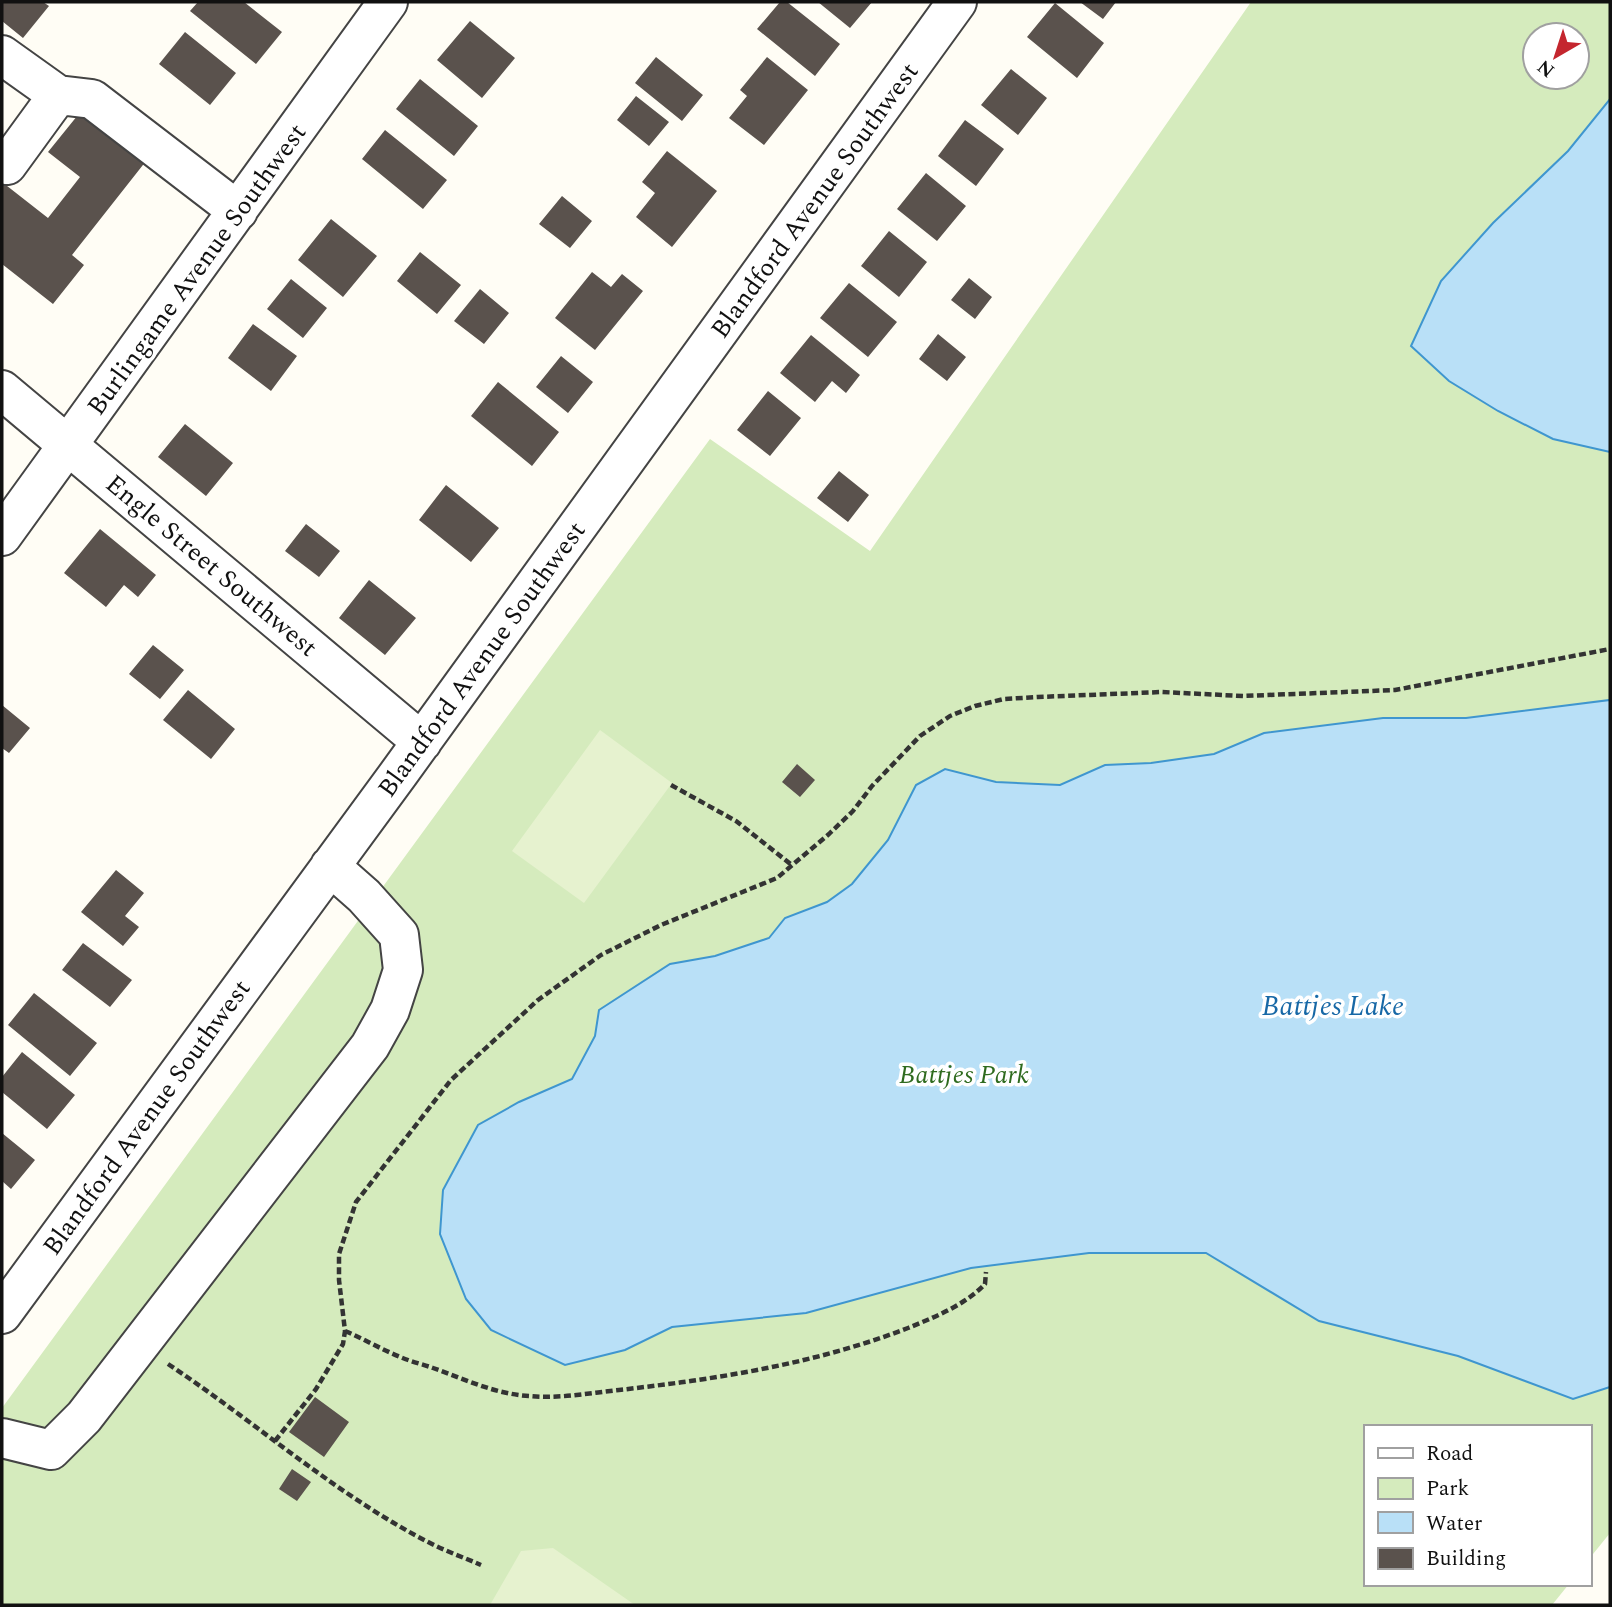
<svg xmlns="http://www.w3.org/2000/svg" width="1612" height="1607" font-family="Spectral,serif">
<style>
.green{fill:#d5ebbd;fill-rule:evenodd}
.pitch{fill:#e6f2cf}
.water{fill:#b9e0f7;stroke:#3f96cf;stroke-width:2}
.building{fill:#5a524d}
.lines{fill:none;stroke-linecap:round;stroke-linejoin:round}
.minor-casing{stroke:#444;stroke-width:42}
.path{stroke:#333;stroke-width:4.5;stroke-dasharray:7 3.5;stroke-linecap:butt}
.minor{stroke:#fff;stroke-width:38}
.labels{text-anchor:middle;stroke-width:7;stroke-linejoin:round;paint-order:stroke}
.street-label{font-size:26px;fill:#111;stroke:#fff}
.park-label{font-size:26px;font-style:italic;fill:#2f6b1f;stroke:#fff}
.water-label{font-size:28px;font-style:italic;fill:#1768a6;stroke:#fff}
</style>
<rect width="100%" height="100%" fill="#fffdf5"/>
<!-- green -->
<path class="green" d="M1251,2H1610V1533L1589,1559V1427H1365V1584H1569L1552,1605H2V1408L710,439L870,551ZM1535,35H1577V77H1535Z"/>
<!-- pitch -->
<path class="pitch" d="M600,730L672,783L584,903L512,851Z
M553,1548L635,1605H490L521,1551Z"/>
<!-- water -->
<path class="water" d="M1610,99V452L1553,439L1498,411L1449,381L1411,346L1441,281L1493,223L1568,151Z
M1610,700V1387L1573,1399L1458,1356L1319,1321L1206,1253H1089L971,1268L806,1313L672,1327L625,1350L565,1365L491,1330L466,1299L440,1234L443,1190L478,1125L519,1102L572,1079L595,1036L599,1010L670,964L715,956L769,938L785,918L827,902L852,884L888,840L916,785L945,769L996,782L1060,785L1105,765L1151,763L1214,754L1264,733L1383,718H1466Z"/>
<!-- building -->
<path class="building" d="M2,2H43L49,6L23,38L2,21Z
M198,2H244L282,32L256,64L190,11Z
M780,2H787L840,44L815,76L757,29Z
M818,2H872L850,28Z
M1080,2H1116L1103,19Z
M1055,3L1104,43L1077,78L1027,37Z
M470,21L515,58L482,98L437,60Z
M185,32L236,73L210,105L159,64Z
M656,57L703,95L682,121L635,83Z
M767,57L808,90L764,145L729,118L747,96L740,90Z
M1011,69L1047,98L1018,135L981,105Z
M420,79L478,126L454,156L396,109Z
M636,96L669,122L649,146L617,120Z
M86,105L150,156L72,255L84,265L53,304L2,264V182L48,218L80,177L48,152Z
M965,120L1004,149L976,186L938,156Z
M385,130L447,180L423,209L362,159Z
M667,151L717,191L672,247L636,217L655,193L642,182Z
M926,173L966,206L937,241L897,209Z
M562,196L592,221L570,248L539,224Z
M331,219L377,256L343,297L298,260Z
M889,231L927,262L899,297L861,266Z
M420,252L461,285L437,314L397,281Z
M592,272L611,287L622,274L643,291L595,350L555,318Z
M969,278L992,297L975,319L951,300Z
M291,279L327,308L303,338L267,309Z
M849,283L897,322L868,357L820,318Z
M480,289L509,313L484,344L454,321Z
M253,324L297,356L271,391L228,358Z
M938,334L966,357L947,381L919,359Z
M811,335L860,375L846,393L832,381L815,402L780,373Z
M561,356L593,382L568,413L536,387Z
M498,382L559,432L532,466L471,416Z
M768,391L801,418L770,456L737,430Z
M185,424L233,463L206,496L158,457Z
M839,471L869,495L848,522L817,498Z
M446,485L499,528L471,562L419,520Z
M306,524L340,551L319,577L285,551Z
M100,529L156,575L138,597L124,585L106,607L64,573Z
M369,580L416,618L385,655L339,618Z
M153,645L184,670L160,699L129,674Z
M188,690L235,729L211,759L163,720Z
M2,705L30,728L9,753L2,748Z
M797,764L815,780L800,797L782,782Z
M116,870L144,893L125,916L139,927L123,946L81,912Z
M83,943L132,980L110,1007L62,970Z
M34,993L97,1043L70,1076L8,1025Z
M22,1052L75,1095L47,1129L2,1092V1077Z
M2,1133L35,1160L11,1189L2,1181Z
M315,1397L349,1422L324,1457L289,1432Z
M292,1469L311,1482L297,1501L279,1489Z"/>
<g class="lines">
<!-- minor casing -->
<g class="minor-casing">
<path id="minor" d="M2,55L58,95L7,165L2,161
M58,95L92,99L238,211
M2,390L422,742
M2,536L388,2
M2,1314L399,773L957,2
M2,1438L51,1450L84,1417L370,1046L390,1010L403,970L399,935L364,896L330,866"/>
</g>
<!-- path -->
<path class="path" d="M671,785L736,821L793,866
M345,1331C366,1340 386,1352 408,1360C416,1363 425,1365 433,1368C464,1379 495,1394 529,1396C559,1399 589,1393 619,1390C717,1379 815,1364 908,1328C935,1317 965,1305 985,1284L986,1272
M168,1364C257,1423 337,1496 432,1544C448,1552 465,1558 481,1565
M275,1441L316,1389L343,1344L345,1331L339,1280V1254L356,1202L451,1080L538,1000L601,955L661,925L777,878L829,834L853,811L872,786L920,736L950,716L975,706L1004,699L1038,697L1162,692L1243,696L1395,690L1610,649"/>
<!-- minor -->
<use href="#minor" class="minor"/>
</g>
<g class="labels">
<!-- street labels -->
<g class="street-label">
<text transform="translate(814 200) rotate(-54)" y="9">Blandford Avenue Southwest</text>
<text transform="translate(196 269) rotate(-54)" y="9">Burlingame Avenue Southwest</text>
<text transform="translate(212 565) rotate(40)" y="9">Engle Street Southwest</text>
<text transform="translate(481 659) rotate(-54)" y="9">Blandford Avenue Southwest</text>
<text transform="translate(146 1117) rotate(-54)" y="9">Blandford Avenue Southwest</text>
</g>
<!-- park labels -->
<g class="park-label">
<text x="964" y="1083">Battjes Park</text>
</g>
<!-- water labels -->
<g class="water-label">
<text x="1333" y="1015">Battjes Lake</text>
</g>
</g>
<!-- border -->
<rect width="1612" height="1607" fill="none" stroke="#111111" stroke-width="7"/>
<!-- legend -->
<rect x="1364" y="1425" width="228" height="161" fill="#ffffff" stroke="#a0a0a0" stroke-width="2"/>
<rect x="1378" y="1448" width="35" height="10" fill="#ffffff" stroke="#a0a0a0" stroke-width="2"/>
<text x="1426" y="1460" font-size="21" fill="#111111">Road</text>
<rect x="1378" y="1478" width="35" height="21" fill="#d5ebbd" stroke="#a0a0a0" stroke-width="2"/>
<text x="1426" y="1495" font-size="21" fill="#111111">Park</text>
<rect x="1378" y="1512" width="35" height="21" fill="#b9e0f7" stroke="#a0a0a0" stroke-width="2"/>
<text x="1426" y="1530" font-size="21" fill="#111111">Water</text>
<rect x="1378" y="1548" width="35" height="21" fill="#5a524d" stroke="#a0a0a0" stroke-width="2"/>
<text x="1426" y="1565" font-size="21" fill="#111111">Building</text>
<!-- north arrow -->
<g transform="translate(1556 56) rotate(219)"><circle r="33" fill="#ffffff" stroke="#a0a0a0" stroke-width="2"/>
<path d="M0-5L12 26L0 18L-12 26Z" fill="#c4262e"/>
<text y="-10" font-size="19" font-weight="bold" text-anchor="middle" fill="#111111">N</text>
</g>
</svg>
